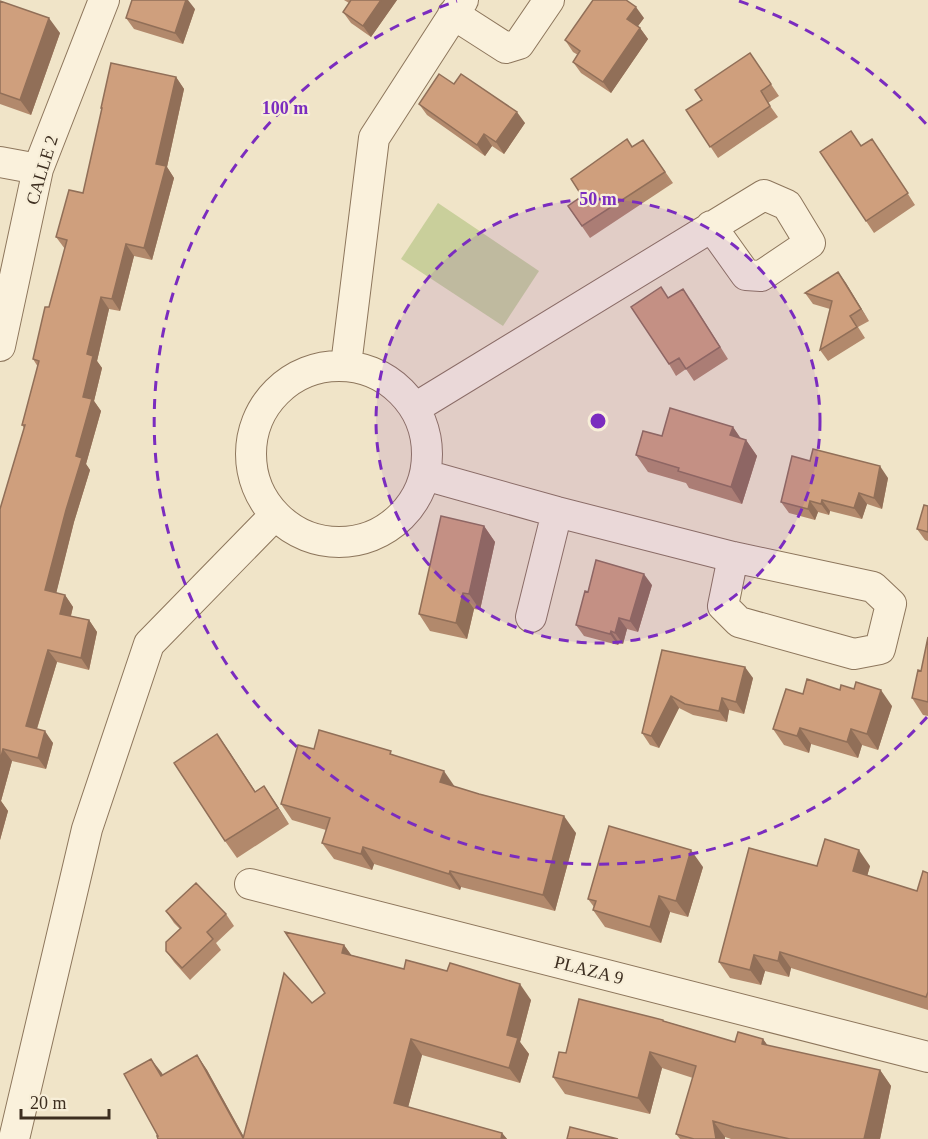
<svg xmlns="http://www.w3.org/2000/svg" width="928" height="1139" font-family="Georgia,serif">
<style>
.green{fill:#c9cf9b}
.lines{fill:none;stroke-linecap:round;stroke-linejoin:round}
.minor-casing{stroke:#8d765c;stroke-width:32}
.minor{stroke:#faf1dc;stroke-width:30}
.wall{fill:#b2896c}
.shaded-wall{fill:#916f58}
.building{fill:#cf9f7d;stroke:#916f58;stroke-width:1.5}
.ring{fill:none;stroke:#7b2cbf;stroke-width:3;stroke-dasharray:10 8}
.labels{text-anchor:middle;stroke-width:4.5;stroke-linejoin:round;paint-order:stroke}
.street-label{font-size:18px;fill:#3d2e20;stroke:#f7eed8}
.centre{fill:#7b2cbf;stroke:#f7eed8;stroke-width:3}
.ring-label{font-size:18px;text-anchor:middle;font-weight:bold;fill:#7b2cbf;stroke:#f7eed8;stroke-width:4.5;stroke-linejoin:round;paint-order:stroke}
</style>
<rect width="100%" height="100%" fill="#f0e4c8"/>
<!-- green -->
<path class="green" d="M438,203L539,271L503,326L401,259Z"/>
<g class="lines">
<!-- minor casing -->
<g class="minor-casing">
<path id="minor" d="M453,14L506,48L519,44L549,0
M0,162L38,169
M0,346L38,169L104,0
M346,365L374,138L463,0
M251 454a88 88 0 1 1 176 0a88 88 0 1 1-176 0Z
M415,408L764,195L787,205L810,243L761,276L746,275L711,226
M425,475L557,512L733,557L873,587L891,604L880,649L854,654L739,622L723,606L733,557
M531,617L557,512
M250,884L928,1057
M14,1139L87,829L149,644L275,515"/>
</g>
<!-- minor -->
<use href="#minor" class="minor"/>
</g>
<!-- wall -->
<path class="wall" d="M344,0H397L371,37L351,23L343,12L349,3Z
M0,1L60,33L31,115L0,104Z
M195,9L183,44L134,29L126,18Z
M644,18L638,26L640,28L648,39L611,93L581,73L573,62L578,55L573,52L565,40Z
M750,53L779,96L768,103L778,117L718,158L686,110L702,100Z
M176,77L184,89L167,167L174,178L152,260L134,256L120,311L109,309L97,361L102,368L94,401L101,411L86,464L90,470L74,522L56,593L65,595L73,607L71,616L89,620L97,632L89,670L57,662L37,729L53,743L46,769L12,761L1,801L8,811L0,840V509L24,428L22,425L38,367L33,359L49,307L65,249L56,237L83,193L102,109L101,108Z
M454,84L525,123L504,154L492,146L485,156L427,115L419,104Z
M643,140L673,183L590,238L568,206L582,196L632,147Z
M861,146L880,150L915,205L874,233L866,221Z
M838,272L869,321L858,327L865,338L828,361L820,350L830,309L813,304L805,293Z
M669,298L691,300L728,359L694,381L686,369L676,376L669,364Z
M733,427L740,438L746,440L757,456L742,504L689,488L686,483L648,472L636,455L662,436Z
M810,461L888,478L882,509L867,504L862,519L830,511L829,515L818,512L815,520L789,513L781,502Z
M928,506V541L925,540L917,529Z
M484,526L495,542L480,610L474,609L467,639L430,631L419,614Z
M652,585L638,632L627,629L623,644L619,643L618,645L584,636L576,625L588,592Z
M928,637V716L923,715L912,698L921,671Z
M662,650L753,678L744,714L729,710L727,722L693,715L679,708L659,748L650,745L642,733Z
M803,694L892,706L878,750L862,745L858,758L811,744L809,753L784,745L773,729Z
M217,734L255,792L264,786L289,824L237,858L225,841Z
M314,749L394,755L455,787L576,833L555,911L461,887L460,890L374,864L372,870L334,859L322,843L326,830L292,820L281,804Z
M817,866H870L867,876L917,891L928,873V1010L791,968L789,977L765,971L761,985L730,978L719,962Z
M703,867L688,917L670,912L661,943L605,927L593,910L594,907L588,899Z
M166,911L226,914L234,926L216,943L221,950L190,980L174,962L166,951L180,929L174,923Z
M344,945L351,955L404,969L531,1000L520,1042L529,1054L520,1083L422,1055L408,1107L502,1133L507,1139H158L163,1075L197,1055L207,1070L244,1137L312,1003L325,993Z
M663,1020L664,1021L735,1042L763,1039L768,1046L880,1070L891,1086L880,1139H731L725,1137V1139H680L676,1134L693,1078L662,1068L650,1114L565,1094L553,1077L566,1053Z"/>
<!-- shaded-wall -->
<path class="shaded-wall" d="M186,0H188L195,9L183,44L175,33Z
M381,0H397L371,37L363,26Z
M636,7L644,18L635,30L627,19Z
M49,18L60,33L31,115L20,100Z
M640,28L648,39L611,93L603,82Z
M176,77L184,89L167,167L174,178L152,260L144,248L156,164Z
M517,112L525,123L504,154L496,142Z
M484,134L492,146L485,156L477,145Z
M126,244L134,256L120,311L112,299Z
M838,272L846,283L869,321L861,309Z
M101,297L109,309L97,361L102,368L94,401L101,411L86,464L90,470L74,522L54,602L45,590L76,456L87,354Z
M733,427L744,443L730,435Z
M746,440L757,456L742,504L731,487Z
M880,466L888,478L882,509L874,498Z
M859,493L867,504L862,519L854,508Z
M822,500L830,511L829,515L821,504Z
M810,501L818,512L815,520L808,509Z
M484,526L495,542L480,610L469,594Z
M644,574L652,585L638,632L630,621Z
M463,593L474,609L467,639L456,623Z
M65,595L73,607L68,626L60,614Z
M619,618L627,629L623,644L615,633Z
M89,620L97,632L89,670L81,658Z
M611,631L619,643L618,645L610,634Z
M48,650L57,662L34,738L26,726Z
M745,667L753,678L744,714L736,702Z
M881,690L892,706L878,750L867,734Z
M671,696L679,708L659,748L651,736Z
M722,698L729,710L727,722L719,711Z
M800,728L811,744L809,753L797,736Z
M851,729L862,745L858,758L847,742Z
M45,731L53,743L46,769L38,758Z
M217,734L229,751L266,808L255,792Z
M3,749L12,761L1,801L8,811L0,840V761Z
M444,771L455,787L440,782Z
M264,786L275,802L289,824L278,808Z
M564,816L576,833L555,911L543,895Z
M363,847L374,864L372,870L361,854Z
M691,850L703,867L688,917L676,901Z
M859,850L870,866L864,887L853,871Z
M450,871L461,887L460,890L449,874Z
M659,896L670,912L661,943L650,927Z
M344,945L355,960L342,953Z
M780,952L791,968L789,977L778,961Z
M754,955L765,971L761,985L750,970Z
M520,984L531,1000L520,1042L529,1054L520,1083L509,1068L507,1035Z
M411,1039L422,1055L405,1119L394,1103Z
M763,1039L775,1056L762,1044Z
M650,1052L662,1068L650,1114L638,1098Z
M197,1055L207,1070L245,1139L243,1138Z
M151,1059L162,1073L171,1091L161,1076Z
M880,1070L891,1086L880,1139H864Z
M713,1121L725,1137V1139H716Z
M502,1133L507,1139H501Z"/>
<!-- building -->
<path class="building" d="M132,0H186L175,33L126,18Z
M351,0H381L363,26L343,12Z
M593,0H626L636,7L627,19L640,28L603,82L573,62L580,51L565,40Z
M0,1L49,18L20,100L0,93Z
M750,53L771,84L761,91L770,106L710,147L686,110L702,100L695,90Z
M111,63L176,77L156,164L166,166L144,248L126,244L112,299L101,297L87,354L93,356L83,397L92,399L76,456L82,458L66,510L45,590L65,595L60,614L89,620L81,658L48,650L26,726L45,731L38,758L3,749L0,761V509L25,425H22L39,361L33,359L45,307H49L67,240L56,237L69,190L83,193L102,108H101Z
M439,74L454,84L461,74L517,112L496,142L484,134L477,145L419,104Z
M851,131L861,146L872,139L908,193L866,221L820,152Z
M627,139L632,147L643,140L665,172L582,226L568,206L582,196L571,179Z
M838,272L861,309L850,316L857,327L820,350L832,301L805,293Z
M661,287L668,298L683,289L720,347L686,369L679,358L669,364L631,307Z
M670,408L733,427L730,435L746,440L731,487L678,471L679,468L636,455L643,431L662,436Z
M813,449L880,466L874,498L859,493L854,508L822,500L821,504L810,501L808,509L781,502L792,456L810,461Z
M924,505L928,506V532L917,529Z
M441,516L484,526L469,594L463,593L456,623L419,614Z
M596,560L644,574L630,621L619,618L615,633L611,631L610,634L576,625L585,591L588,592Z
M928,637V702L912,698L918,670L921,671Z
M662,650L745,667L736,702L722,698L719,711L685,704L671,696L651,736L642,733Z
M807,679L840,690L841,685L854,689L856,682L881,690L867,734L851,729L847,742L800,728L797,736L773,729L786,689L803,694Z
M319,730L391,751L390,754L444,771L440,782L479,794L564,816L543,895L450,871L449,874L363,847L361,854L322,843L330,818L281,804L298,745L314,749Z
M217,734L255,792L264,786L278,808L225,841L174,763Z
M609,826L691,850L676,901L659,896L650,927L593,910L596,901L588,899Z
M825,839L859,850L853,871L917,891L923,871L928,873V992L926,997L780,952L778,961L754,955L750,970L719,962L749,848L817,866Z
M196,883L226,914L207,932L213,939L182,968L166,951V942L181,928L166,911Z
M285,932L344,945L342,953L404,969L406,960L447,971L450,963L520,984L507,1035L518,1038L509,1068L411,1039L394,1103L502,1133L501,1139H243L284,973L312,1003L325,993Z
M579,999L663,1020V1021L735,1042L738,1032L763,1039L762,1044L880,1070L864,1139H790L734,1127L713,1121L716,1139H694L676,1134L696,1066L650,1052L638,1098L553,1077L559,1052L566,1053Z
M197,1055L243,1138L242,1139H158L157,1136H158L124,1074L151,1059L161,1076Z
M570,1127L618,1139H567Z"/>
<!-- distance rings -->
<circle cx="598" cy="421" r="222" fill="#7b2cbf" fill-opacity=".12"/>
<g class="ring">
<circle cx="598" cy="421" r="222"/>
<path d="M927 717A443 443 0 1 1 457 1M739 1A443 443 0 0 1 927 125"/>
</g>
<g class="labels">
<!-- street labels -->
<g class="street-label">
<text transform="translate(42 170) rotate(-73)" y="6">CALLE 2</text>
<text transform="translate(589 970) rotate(14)" y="6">PLAZA 9</text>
</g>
</g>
<circle cx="598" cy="421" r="9" class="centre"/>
<g class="ring-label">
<text x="285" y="114">100 m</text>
<text x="598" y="205">50 m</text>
</g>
<!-- scale -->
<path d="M21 1109v9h88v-9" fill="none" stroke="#3d2e20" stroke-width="3"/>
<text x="30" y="1109" font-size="18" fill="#3d2e20" stroke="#f7eed8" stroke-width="4.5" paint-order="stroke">20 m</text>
</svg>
